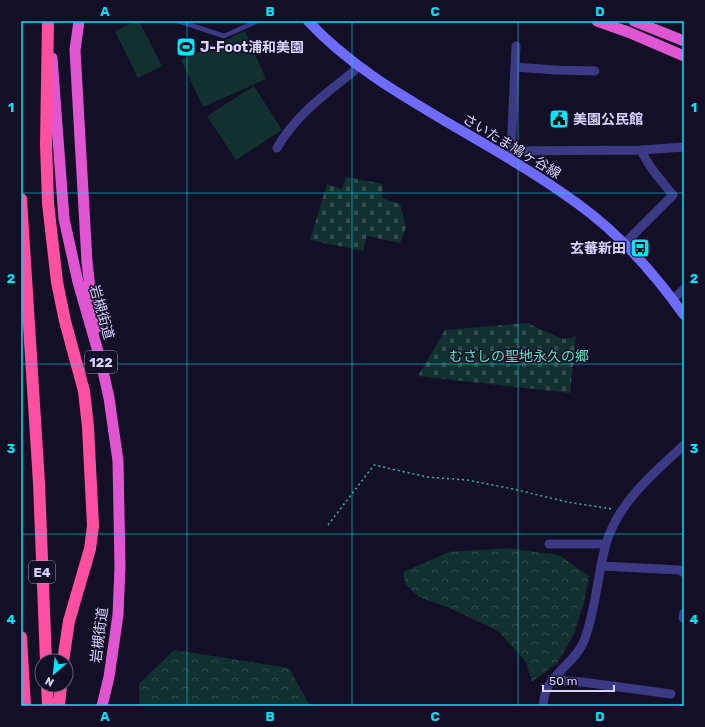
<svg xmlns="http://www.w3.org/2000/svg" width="705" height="727" font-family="Rubik,'Noto Sans JP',sans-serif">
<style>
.forest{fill:url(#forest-crowns)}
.cemetery{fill:url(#cemetery-stones)}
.park{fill:#12302f}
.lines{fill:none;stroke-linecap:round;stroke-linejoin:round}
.path{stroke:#2fb8b0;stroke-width:1.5;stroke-dasharray:2 3;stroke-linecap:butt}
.service{stroke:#3d3a85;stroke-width:4.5}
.minor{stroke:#3d3a85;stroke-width:9}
.secondary{stroke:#6f6bff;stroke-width:10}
.trunk{stroke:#e055d1;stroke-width:11}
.motorway{stroke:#ff4fa3;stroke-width:12}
.grid{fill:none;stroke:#00e5ff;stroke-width:1;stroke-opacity:0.55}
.labels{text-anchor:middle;stroke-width:3;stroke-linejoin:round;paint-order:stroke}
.shield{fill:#130f26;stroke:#9e99be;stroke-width:1}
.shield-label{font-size:13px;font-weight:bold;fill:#d9d4ff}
.poi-label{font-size:14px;font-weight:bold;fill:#d9d4ff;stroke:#130f26;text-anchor:start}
.street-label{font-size:14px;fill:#d9d4ff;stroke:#130f26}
.park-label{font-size:14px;fill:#5fe0c0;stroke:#130f26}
.neatline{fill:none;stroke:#00e5ff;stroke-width:1.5}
.grid-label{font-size:13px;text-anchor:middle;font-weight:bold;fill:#00e5ff}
</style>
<defs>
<pattern id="forest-crowns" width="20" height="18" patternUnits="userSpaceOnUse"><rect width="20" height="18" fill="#12302f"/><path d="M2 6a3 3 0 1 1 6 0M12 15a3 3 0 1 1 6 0" fill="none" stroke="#344d4e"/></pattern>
<pattern id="cemetery-stones" width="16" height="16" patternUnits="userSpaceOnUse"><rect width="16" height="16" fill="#12302f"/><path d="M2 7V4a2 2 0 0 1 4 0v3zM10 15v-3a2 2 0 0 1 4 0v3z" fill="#344d4e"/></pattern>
</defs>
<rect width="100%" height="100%" fill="#130f26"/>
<!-- forest -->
<path class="forest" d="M507,548L559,555L589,576L584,603L573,636L557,663L532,682L526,662L498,631L452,609L419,597L406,585L403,572L449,552Z
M174,650L289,668L310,706H139V684Z"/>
<!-- cemetery -->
<path class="cemetery" d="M346,177L383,184L382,198L400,204L406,227L400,243L367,236L363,251L310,240L327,184L342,189Z
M527,323L563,339L576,336L570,393L418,376L445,330Z"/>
<!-- park -->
<path class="park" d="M136,21H139L162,66L138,78L115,31Z
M245,31L266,79L203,107L181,60Z
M254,86L282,130L236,160L207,116Z"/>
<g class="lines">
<!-- path -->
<path class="path" d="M328,525L374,465L427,477L467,480L513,489L567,502L613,509"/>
<!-- service -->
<path class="service" d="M178,21L224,36L258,21"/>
<!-- minor -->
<path class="minor" d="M515,67L556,70L595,71
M277,148C295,116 324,95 353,72L357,66
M511,151L641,150L684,147
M509,156L511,151L516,46
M625,243L673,195C661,180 649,168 641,150
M673,299L684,289
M549,544H606
M601,566L680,570L684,573
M683,618L684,613
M552,680L582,682L671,694
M543,706C544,675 573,667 584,641C596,610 597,576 606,544C618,502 654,473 684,445"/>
<!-- secondary -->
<path class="secondary" d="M308,21C349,65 399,94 450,124C493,149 537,174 578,204C620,234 654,273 684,315"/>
<!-- trunk -->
<path class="trunk" d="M79,21L75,50L87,262L91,297L98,327
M597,21L628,32L684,56
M634,21L684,41
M52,58L64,219L78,282L101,362L109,398L118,461L120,567L118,615L109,677L102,706"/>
<!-- motorway -->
<path class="motorway" d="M48,21L46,144L48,203L57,282L65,321L84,391L88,427L93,526L90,549L69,621L63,661
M21,199L39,483L46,661
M21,637L25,706
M47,685L48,706
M59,706L61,685"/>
</g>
<!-- grid -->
<path class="grid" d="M187,21V706M352,21V706M518,21V706M21,193H684M21,364H684M21,534H684"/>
<!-- icons -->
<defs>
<g id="stadium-square" transform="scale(1)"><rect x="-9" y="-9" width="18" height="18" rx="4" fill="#00e5ff" stroke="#130f26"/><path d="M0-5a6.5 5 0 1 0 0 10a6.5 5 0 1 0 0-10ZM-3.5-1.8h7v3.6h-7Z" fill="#111"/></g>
<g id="civic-square" transform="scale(1)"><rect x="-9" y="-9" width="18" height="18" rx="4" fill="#00e5ff" stroke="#130f26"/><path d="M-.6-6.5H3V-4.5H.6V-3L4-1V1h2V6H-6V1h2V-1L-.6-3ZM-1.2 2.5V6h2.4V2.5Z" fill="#111"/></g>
<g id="bus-square" transform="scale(1)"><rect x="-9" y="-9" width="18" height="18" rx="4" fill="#00e5ff" stroke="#130f26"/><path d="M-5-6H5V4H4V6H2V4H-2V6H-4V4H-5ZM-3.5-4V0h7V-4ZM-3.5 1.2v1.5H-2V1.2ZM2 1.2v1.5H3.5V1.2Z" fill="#111"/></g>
</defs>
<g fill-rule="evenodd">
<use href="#stadium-square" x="186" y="47"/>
<use href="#civic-square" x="559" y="119"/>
<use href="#bus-square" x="640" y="248"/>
</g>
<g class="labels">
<!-- shield labels -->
<g class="shield">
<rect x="85" y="351" width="32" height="22" rx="3"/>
<rect x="29" y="561" width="26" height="22" rx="3"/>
</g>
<g class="shield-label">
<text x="101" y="367">122</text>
<text x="42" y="577">E4</text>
</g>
<!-- poi labels -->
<g class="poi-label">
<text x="200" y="52">J-Foot浦和美園</text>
<text x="573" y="124">美園公民館</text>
<text x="626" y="253" text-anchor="end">玄蕃新田</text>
</g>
<!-- street labels -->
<g class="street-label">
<text transform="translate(512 146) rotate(31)" y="5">さいたま鳩ヶ谷線</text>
<text transform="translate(102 312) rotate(74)" y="5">岩槻街道</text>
<text transform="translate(99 635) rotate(-83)" y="5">岩槻街道</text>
</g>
<!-- park labels -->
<g class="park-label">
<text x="519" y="361">むさしの聖地永久の郷</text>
</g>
</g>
<!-- border -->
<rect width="705" height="727" fill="none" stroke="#130f26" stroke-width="44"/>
<!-- north arrow -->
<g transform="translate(54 673) rotate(208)"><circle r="19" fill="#130f26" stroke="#625e7d"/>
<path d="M0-3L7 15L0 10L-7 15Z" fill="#00e5ff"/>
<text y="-6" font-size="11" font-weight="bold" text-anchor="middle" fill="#d9d4ff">N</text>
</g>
<!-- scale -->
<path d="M543 685v6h71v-6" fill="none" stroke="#d9d4ff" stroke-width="2"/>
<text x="549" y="685" font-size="12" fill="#d9d4ff" stroke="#130f26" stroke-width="3" paint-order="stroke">50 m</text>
<rect x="22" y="22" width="661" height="683" class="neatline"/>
<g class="grid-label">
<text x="105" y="16">A</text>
<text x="270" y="16">B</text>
<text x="435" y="16">C</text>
<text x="600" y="16">D</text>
<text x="11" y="112">1</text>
<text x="694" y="112">1</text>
<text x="11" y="283">2</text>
<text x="694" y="283">2</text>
<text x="11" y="453">3</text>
<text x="694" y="453">3</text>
<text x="11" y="624">4</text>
<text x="694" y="624">4</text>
<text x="105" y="721">A</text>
<text x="270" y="721">B</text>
<text x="435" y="721">C</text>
<text x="600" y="721">D</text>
</g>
</svg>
